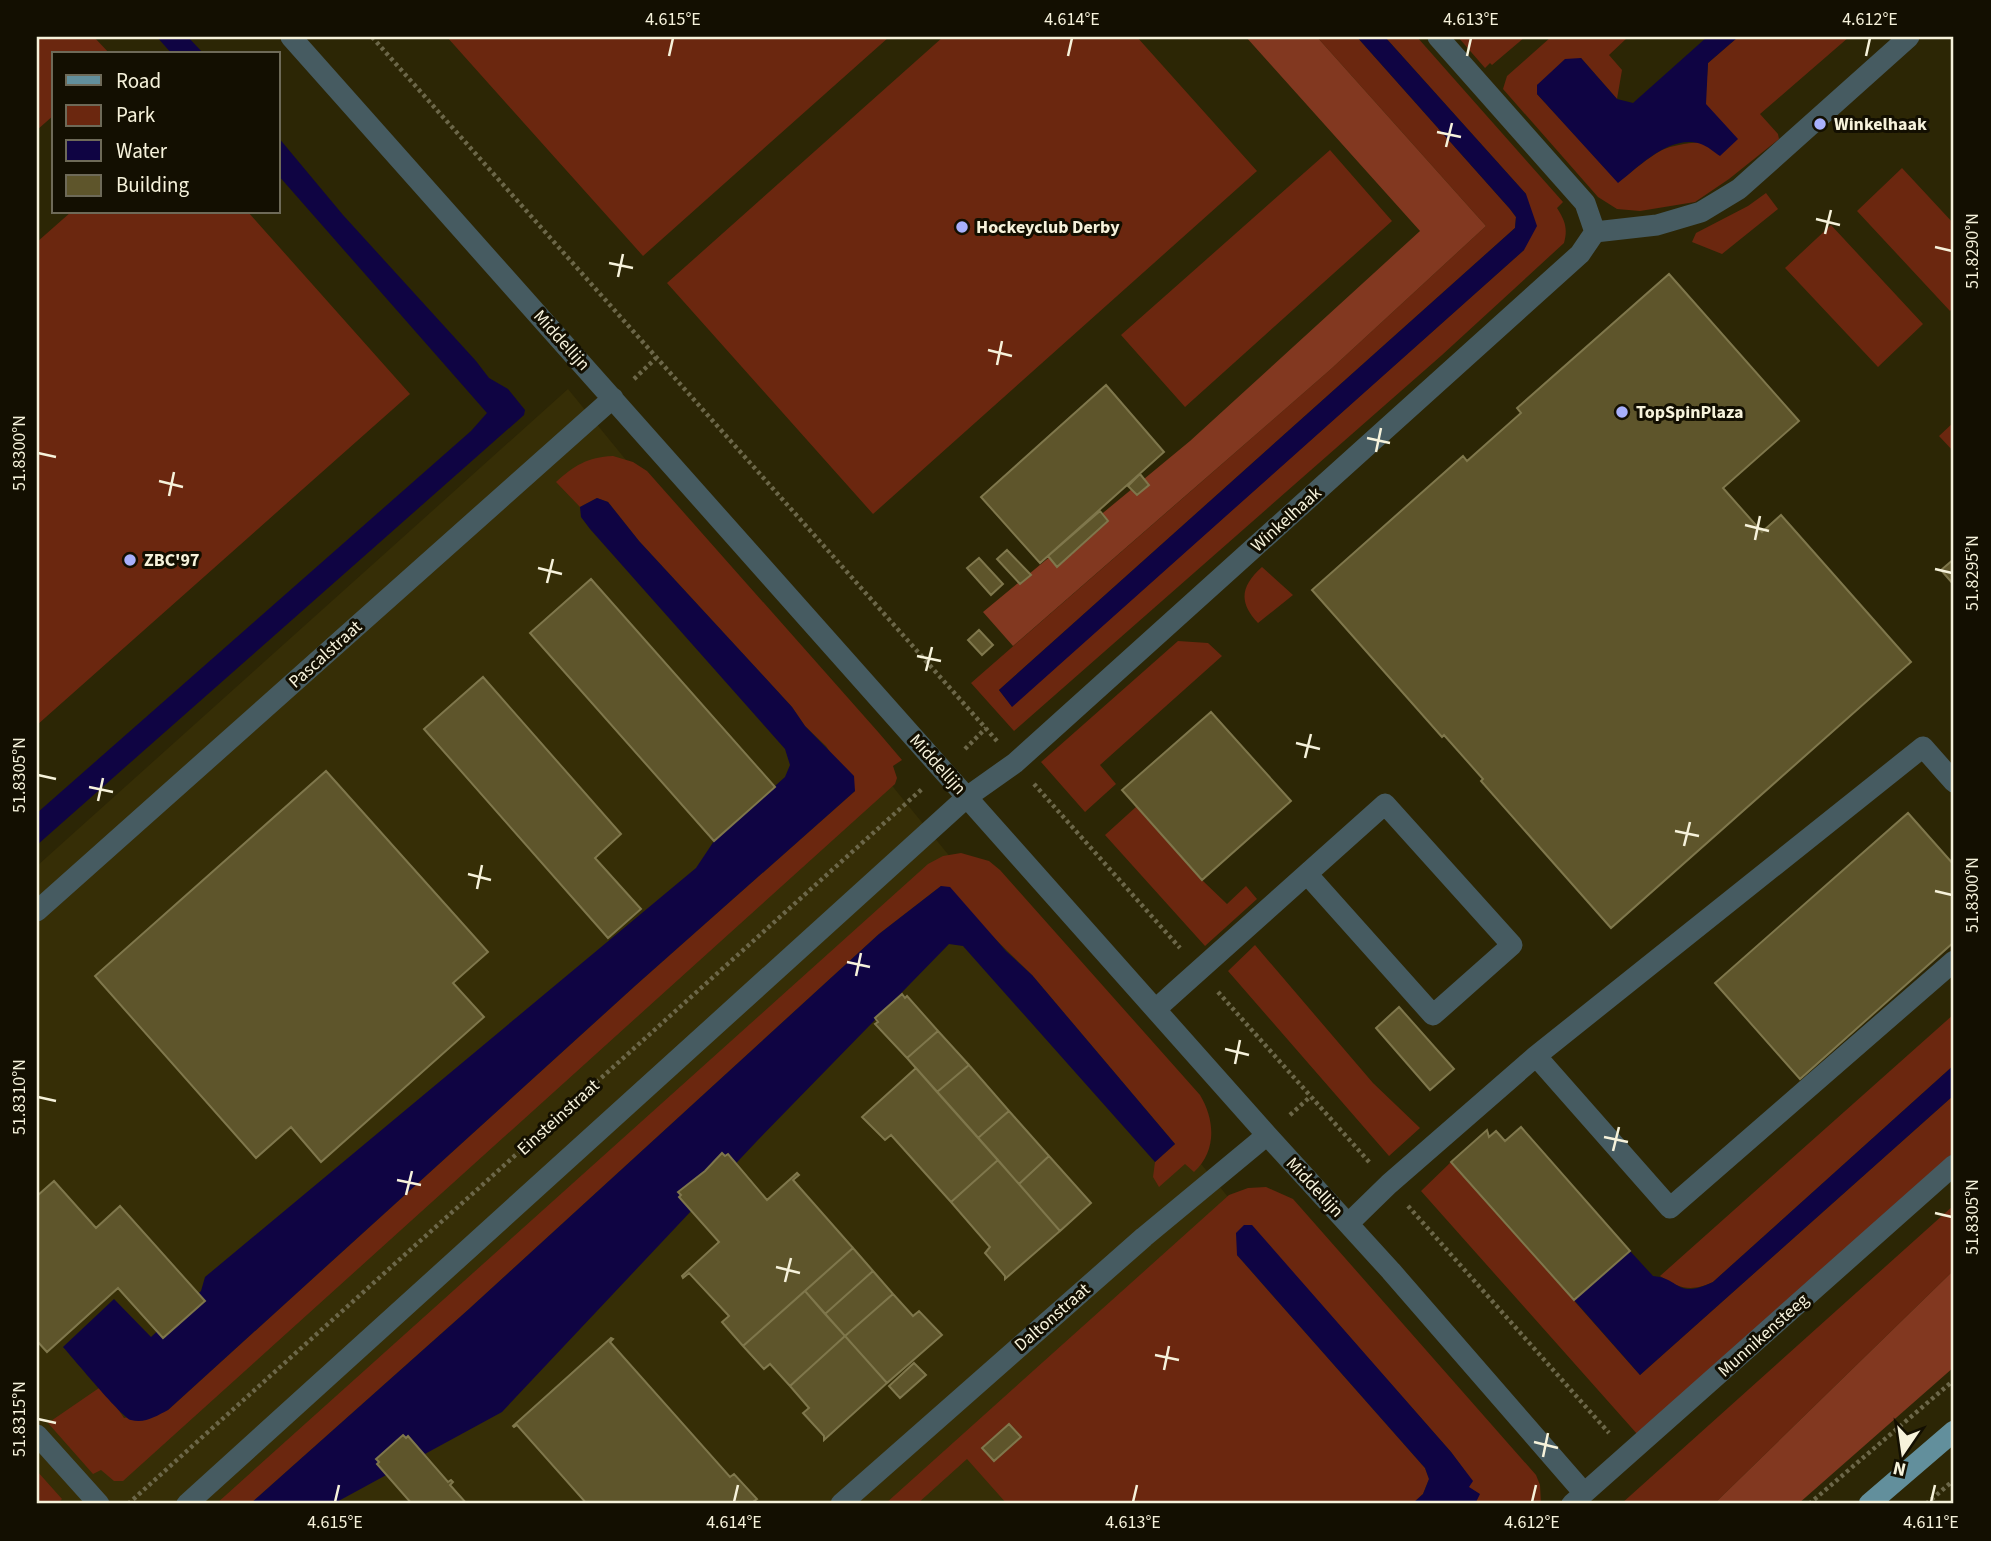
<svg xmlns="http://www.w3.org/2000/svg" width="1991" height="1541" font-family="'Source Sans 3',sans-serif">
<style>
.built{fill:#362e06}
.green{fill:#6b270f}
.forest{fill:#823820}
.water{fill:#0f0443}
.building{fill:#5e552b;stroke:#7f774c;stroke-width:2}
.lines{fill:none;stroke-linecap:round;stroke-linejoin:round}
.path{stroke:#6c6749;stroke-width:4.5;stroke-dasharray:3.5 3.5;stroke-linecap:butt}
.minor{stroke:#465b61;stroke-width:21}
.major{stroke:#628f9c;stroke-width:21}
.ticks{fill:none;stroke:#f6f2db;stroke-width:2.5}
.poi-dot{fill:#a8b0fc;stroke:#130f01;stroke-width:2.5}
.labels{text-anchor:middle;stroke-width:6;stroke-linejoin:round;paint-order:stroke}
.poi-label{font-size:18px;font-weight:bold;fill:#f6f2db;stroke:#130f01;text-anchor:start}
.street-label{font-size:18px;fill:#f6f2db;stroke:#130f01}
.neatline{fill:none;stroke:#f6f2db;stroke-width:2.5}
.ticks-label{font-size:18px;text-anchor:middle;fill:#f6f2db}
</style>
<rect width="100%" height="100%" fill="#2c2605"/>
<!-- built -->
<path class="built" d="M568,389L1460,1481L1434,1504H37V866Z"/>
<!-- green -->
<path class="green" d="M37,37H94L110,54H54V115L37,130Z
M447,37H889L643,256Z
M943,37H1137L1257,171L873,514L667,283Z
M1317,37H1357L1510,209L1516,217L1515,228L999,690L1012,706L1524,250L1526,194L1385,37H1417L1563,202L1557,208C1565,221 1568,228 1564,243L1442,355L1014,731L971,683L1331,369L1486,226Z
M1458,37H1525L1492,65L1490,63L1485,68Z
M1551,37H1628L1609,55L1622,70L1617,99L1581,58L1537,85V94L1618,182C1632,172 1647,158 1662,150C1682,141 1715,142 1737,139L1705,104L1708,63L1738,37H1849L1760,114L1778,134L1779,139L1729,179L1695,202L1640,211L1617,209L1598,197L1503,89L1507,76Z
M1330,150L1392,221L1185,407L1121,335Z
M1902,168L1954,224V306L1950,311L1857,211Z
M1766,193L1778,209L1722,254L1692,242L1696,233L1748,206Z
M71,212H248L410,394L37,725V242Z
M1831,225L1923,324L1878,367L1785,268Z
M1954,422V452L1939,436Z
M613,456L633,462L647,471L879,733L902,760L893,766L897,778L895,784L123,1481H114L101,1470L93,1474L48,1423L99,1388L116,1406L124,1418L168,1410L636,985L855,791L826,746L805,726L792,707L639,541L608,502L597,498L580,507L556,482C574,466 587,457 613,456Z
M1262,567L1293,595L1258,623C1238,602 1241,586 1262,567Z
M1178,641L1208,643L1222,656L1100,765L1116,784L1085,812L1041,762Z
M1137,806L1202,880L1227,904L1246,886L1257,899L1205,946L1105,835Z
M961,853L989,861L1000,870L1200,1095C1215,1120 1217,1151 1194,1172L1185,1164L1159,1187L1153,1177L1155,1162L1175,1144L1032,975L941,886L879,934L469,1309L250,1504H216L928,864L943,856Z
M1255,945L1373,1083L1420,1128L1389,1156L1228,971Z
M1954,1014V1065L1713,1282C1691,1292 1680,1289 1660,1276Z
M1954,1095V1152L1638,1435L1421,1191L1451,1162L1640,1375Z
M1266,1187L1293,1199L1301,1208L1536,1475L1540,1485L1541,1504H1475L1479,1494L1468,1487L1472,1481L1451,1452L1251,1225L1237,1255L1425,1468L1429,1479L1423,1494L1412,1504H1007L967,1459L917,1504H885L1229,1195L1248,1188Z
M1954,1205V1270L1714,1504H1621Z
M37,1471L62,1499L57,1504H37Z"/>
<!-- forest -->
<path class="forest" d="M1246,37H1317L1486,226L1331,369L1013,646L983,612L1190,441L1420,231Z
M1954,1270V1367L1798,1504H1714Z"/>
<!-- water -->
<path class="water" d="M157,37H188L204,54H172Z
M1357,37H1385L1526,194L1537,226L1524,250L1012,707L999,690L1515,228L1516,217L1510,209Z
M1707,37H1738L1708,63L1706,104L1738,139L1720,156C1714,152 1707,146 1701,144C1670,134 1640,166 1618,183L1537,94V85L1565,59L1581,58L1617,99L1633,103Z
M278,137L343,215L476,361L489,378L508,389L525,410L524,415L37,845V813L471,431L487,413L278,175Z
M597,498L608,502L639,541L758,670L792,707L805,726L854,776L855,791L636,985L168,1410C156,1416 145,1424 131,1420C123,1419 73,1358 63,1347L114,1299L151,1337L201,1291L205,1277L696,868L714,841L785,777L790,765L785,749L590,529L581,517L580,507Z
M941,886L950,887L1006,951L1032,975L1175,1144L1155,1162L963,946L949,944L757,1141L502,1412L333,1504H250L469,1309L879,934Z
M1954,1065V1095L1640,1375L1574,1300L1630,1251L1653,1276C1681,1278 1675,1300 1713,1282Z
M1244,1225H1252L1451,1452L1473,1481L1469,1487L1480,1494L1475,1504H1412L1423,1494L1429,1479L1425,1468L1237,1255L1236,1233Z"/>
<!-- building -->
<path class="building" d="M1669,274L1799,421L1723,488L1762,532L1781,515L1911,662L1611,928L1481,781L1483,779L1444,735L1442,737L1312,590L1463,456L1467,461L1521,413L1517,408Z
M1106,385L1164,452L1040,563L981,497Z
M1140,474L1149,485L1137,495L1128,486Z
M1100,511L1108,521L1057,567L1048,556Z
M1007,550L1031,575L1020,584L997,559Z
M979,558L1003,584L991,595L967,568Z
M1954,559V585L1941,570Z
M591,579L775,787L714,841L530,633Z
M979,630L993,645L982,655L968,640Z
M483,677L621,834L595,858L641,909L608,938L424,729Z
M1211,712L1291,801L1202,880L1122,790Z
M326,771L488,952L453,983L484,1017L321,1162L291,1127L256,1158L95,976Z
M1908,813L1954,865V942L1800,1079L1715,983Z
M902,994L905,998L907,996L938,1031L907,1058L875,1024L878,1022L875,1018Z
M1399,1007L1454,1069L1430,1090L1376,1028Z
M938,1031L969,1065L937,1092L907,1058Z
M969,1065L1009,1111L978,1138L937,1092Z
M916,1068L998,1160L951,1202L891,1135L885,1140L862,1117Z
M1009,1111L1049,1156L1019,1184L978,1138Z
M1521,1127L1630,1251L1574,1300L1451,1162L1487,1130L1489,1137L1496,1131L1505,1141Z
M722,1153L725,1156L728,1154L767,1200L797,1173L799,1175L793,1180L853,1248L743,1346L722,1322L729,1316L689,1273L683,1278L682,1276L719,1242L679,1197L681,1195L678,1192L705,1171Z
M1049,1156L1091,1203L1060,1231L1019,1184Z
M998,1160L1060,1231L1005,1279V1276L985,1253L990,1247L951,1202Z
M54,1181L96,1228L120,1206L205,1301L163,1338L118,1288L47,1352L37,1341V1196Z
M853,1248L873,1271L825,1314L805,1291Z
M873,1271L893,1294L845,1336L825,1314Z
M805,1291L845,1336L790,1386L770,1364L764,1369L743,1346Z
M893,1294L913,1316L919,1311L942,1335L887,1383L845,1336Z
M845,1336L887,1383L824,1440V1436L803,1413L809,1408L790,1386Z
M611,1338L613,1339L610,1342L730,1477L734,1474L757,1499L750,1504H587L517,1425L514,1427L513,1426Z
M914,1363L926,1375L900,1398L889,1386Z
M1009,1424L1021,1437L994,1461L982,1448Z
M403,1435L406,1438L408,1436L448,1482L451,1480L453,1482L450,1485L467,1504H412L377,1464L379,1462L376,1459Z"/>
<g class="lines">
<!-- path -->
<path class="path" d="M372,37L997,741
M634,379L656,358
M965,749L986,728
M1034,784L1180,948
M1218,992L1370,1163
M1290,1115L1310,1097
M1408,1206L1609,1433
M128,1504L922,789
M1809,1504L1954,1380
M1926,1504L1954,1480"/>
<!-- minor -->
<path class="minor" d="M291,37L1267,1135L1391,1271L1584,1493
M1595,232L1657,225L1701,212L1739,189L1909,37
M37,911L613,398
M1156,1009C1232,940 1309,872 1385,804L1512,945L1433,1015L1307,874
M1536,1056L1670,1208L1954,961
M1349,1223L1389,1184L1536,1056L1923,747L1954,782
M37,1435L99,1504
M187,1504L967,797L1015,763L1580,254L1595,232L1585,203L1438,37
M841,1504L1144,1237L1267,1135
M1572,1504L1954,1165"/>
<!-- major -->
<path class="major" d="M1869,1504L1954,1431"/>
</g>
<!-- ticks -->
<path class="ticks" d="M669,56L673,38M1068,56L1072,38M1467,56L1471,38M1866,56L1870,38M1437,132L1461,137M1446,147L1452,123M1816,219L1840,225M1825,234L1831,210M1935,247L1952,251M609,263L633,268M618,277L623,254M988,350L1012,356M997,365L1002,341M1367,438L1390,443M1376,452L1381,428M38,453L56,457M159,481L183,487M169,496L174,472M1745,525L1769,531M1755,540L1760,516M538,568L562,574M1935,569L1952,573M547,583L553,559M917,656L941,661M926,671L932,647M1296,743L1320,749M1305,758L1311,734M38,775L56,779M89,787L113,792M98,801L103,778M1675,831L1699,836M1684,846L1690,822M468,874L491,880M477,889L482,865M1935,891L1952,895M847,962L870,967M856,976L861,953M1225,1049L1249,1055M1235,1064L1240,1040M38,1097L56,1101M1604,1137L1628,1142M1613,1151L1619,1127M397,1180L421,1185M406,1195L412,1171M1935,1213L1952,1217M776,1267L800,1273M785,1282L791,1258M1155,1355L1179,1360M1164,1370L1169,1346M38,1419L56,1423M1534,1442L1558,1448M1543,1457L1548,1433M335,1502L339,1485M734,1502L738,1485M1133,1502L1137,1485M1532,1502L1536,1485M1931,1502L1935,1485"/>
<!-- markers -->
<g class="poi-dot">
<circle cx="1820" cy="124" r="7"/>
<circle cx="962" cy="227" r="7"/>
<circle cx="1622" cy="412" r="7"/>
<circle cx="130" cy="560" r="7"/>
</g>
<g class="labels">
<!-- poi labels -->
<g class="poi-label">
<text x="1834" y="130">Winkelhaak</text>
<text x="976" y="233">Hockeyclub Derby</text>
<text x="1636" y="418">TopSpinPlaza</text>
<text x="144" y="566">ZBC'97</text>
</g>
<!-- street labels -->
<g class="street-label">
<text transform="translate(562 340) rotate(48)" y="6">Middellijn</text>
<text transform="translate(1286 519) rotate(-42)" y="6">Winkelhaak</text>
<text transform="translate(325 654) rotate(-42)" y="6">Pascalstraat</text>
<text transform="translate(938 764) rotate(48)" y="6">Middellijn</text>
<text transform="translate(558 1117) rotate(-42)" y="6">Einsteinstraat</text>
<text transform="translate(1315 1187) rotate(47)" y="6">Middellijn</text>
<text transform="translate(1052 1317) rotate(-41)" y="6">Daltonstraat</text>
<text transform="translate(1763 1335) rotate(-42)" y="6">Munnikensteeg</text>
</g>
</g>
<!-- border -->
<rect width="1991" height="1541" fill="none" stroke="#130f01" stroke-width="77"/>
<!-- legend -->
<rect x="52" y="52" width="228" height="161" fill="#130f01" stroke="#6e6a58" stroke-width="2"/>
<rect x="66" y="75" width="35" height="10" fill="#628f9c" stroke="#6e6a58" stroke-width="2"/>
<text x="116" y="88" font-size="21" fill="#f6f2db">Road</text>
<rect x="66" y="105" width="35" height="21" fill="#6b270f" stroke="#6e6a58" stroke-width="2"/>
<text x="116" y="122" font-size="21" fill="#f6f2db">Park</text>
<rect x="66" y="140" width="35" height="21" fill="#0f0443" stroke="#6e6a58" stroke-width="2"/>
<text x="116" y="158" font-size="21" fill="#f6f2db">Water</text>
<rect x="66" y="175" width="35" height="21" fill="#5e552b" stroke="#6e6a58" stroke-width="2"/>
<text x="116" y="192" font-size="21" fill="#f6f2db">Building</text>
<!-- north arrow -->
<g transform="translate(1903 1453) rotate(193)" stroke="#130f01" stroke-width="5" paint-order="stroke">
<path d="M0-5L12 26L0 18L-12 26Z" fill="#f6f2db"/>
<text y="-10" font-size="19" font-weight="bold" text-anchor="middle" fill="#f6f2db">N</text>
</g>
<rect x="38" y="38" width="1914" height="1464" class="neatline"/>
<g class="ticks-label">
<text x="673" y="25">4.615°E</text>
<text x="1072" y="25">4.614°E</text>
<text x="1471" y="25">4.613°E</text>
<text x="1870" y="25">4.612°E</text>
<text transform="translate(1972 251) rotate(-90)" y="6">51.8290°N</text>
<text transform="translate(19 453) rotate(-90)" y="6">51.8300°N</text>
<text transform="translate(1972 573) rotate(-90)" y="6">51.8295°N</text>
<text transform="translate(19 775) rotate(-90)" y="6">51.8305°N</text>
<text transform="translate(1972 895) rotate(-90)" y="6">51.8300°N</text>
<text transform="translate(19 1097) rotate(-90)" y="6">51.8310°N</text>
<text transform="translate(1972 1217) rotate(-90)" y="6">51.8305°N</text>
<text transform="translate(19 1419) rotate(-90)" y="6">51.8315°N</text>
<text x="335" y="1528">4.615°E</text>
<text x="734" y="1528">4.614°E</text>
<text x="1133" y="1528">4.613°E</text>
<text x="1532" y="1528">4.612°E</text>
<text x="1931" y="1528">4.611°E</text>
</g>
</svg>
